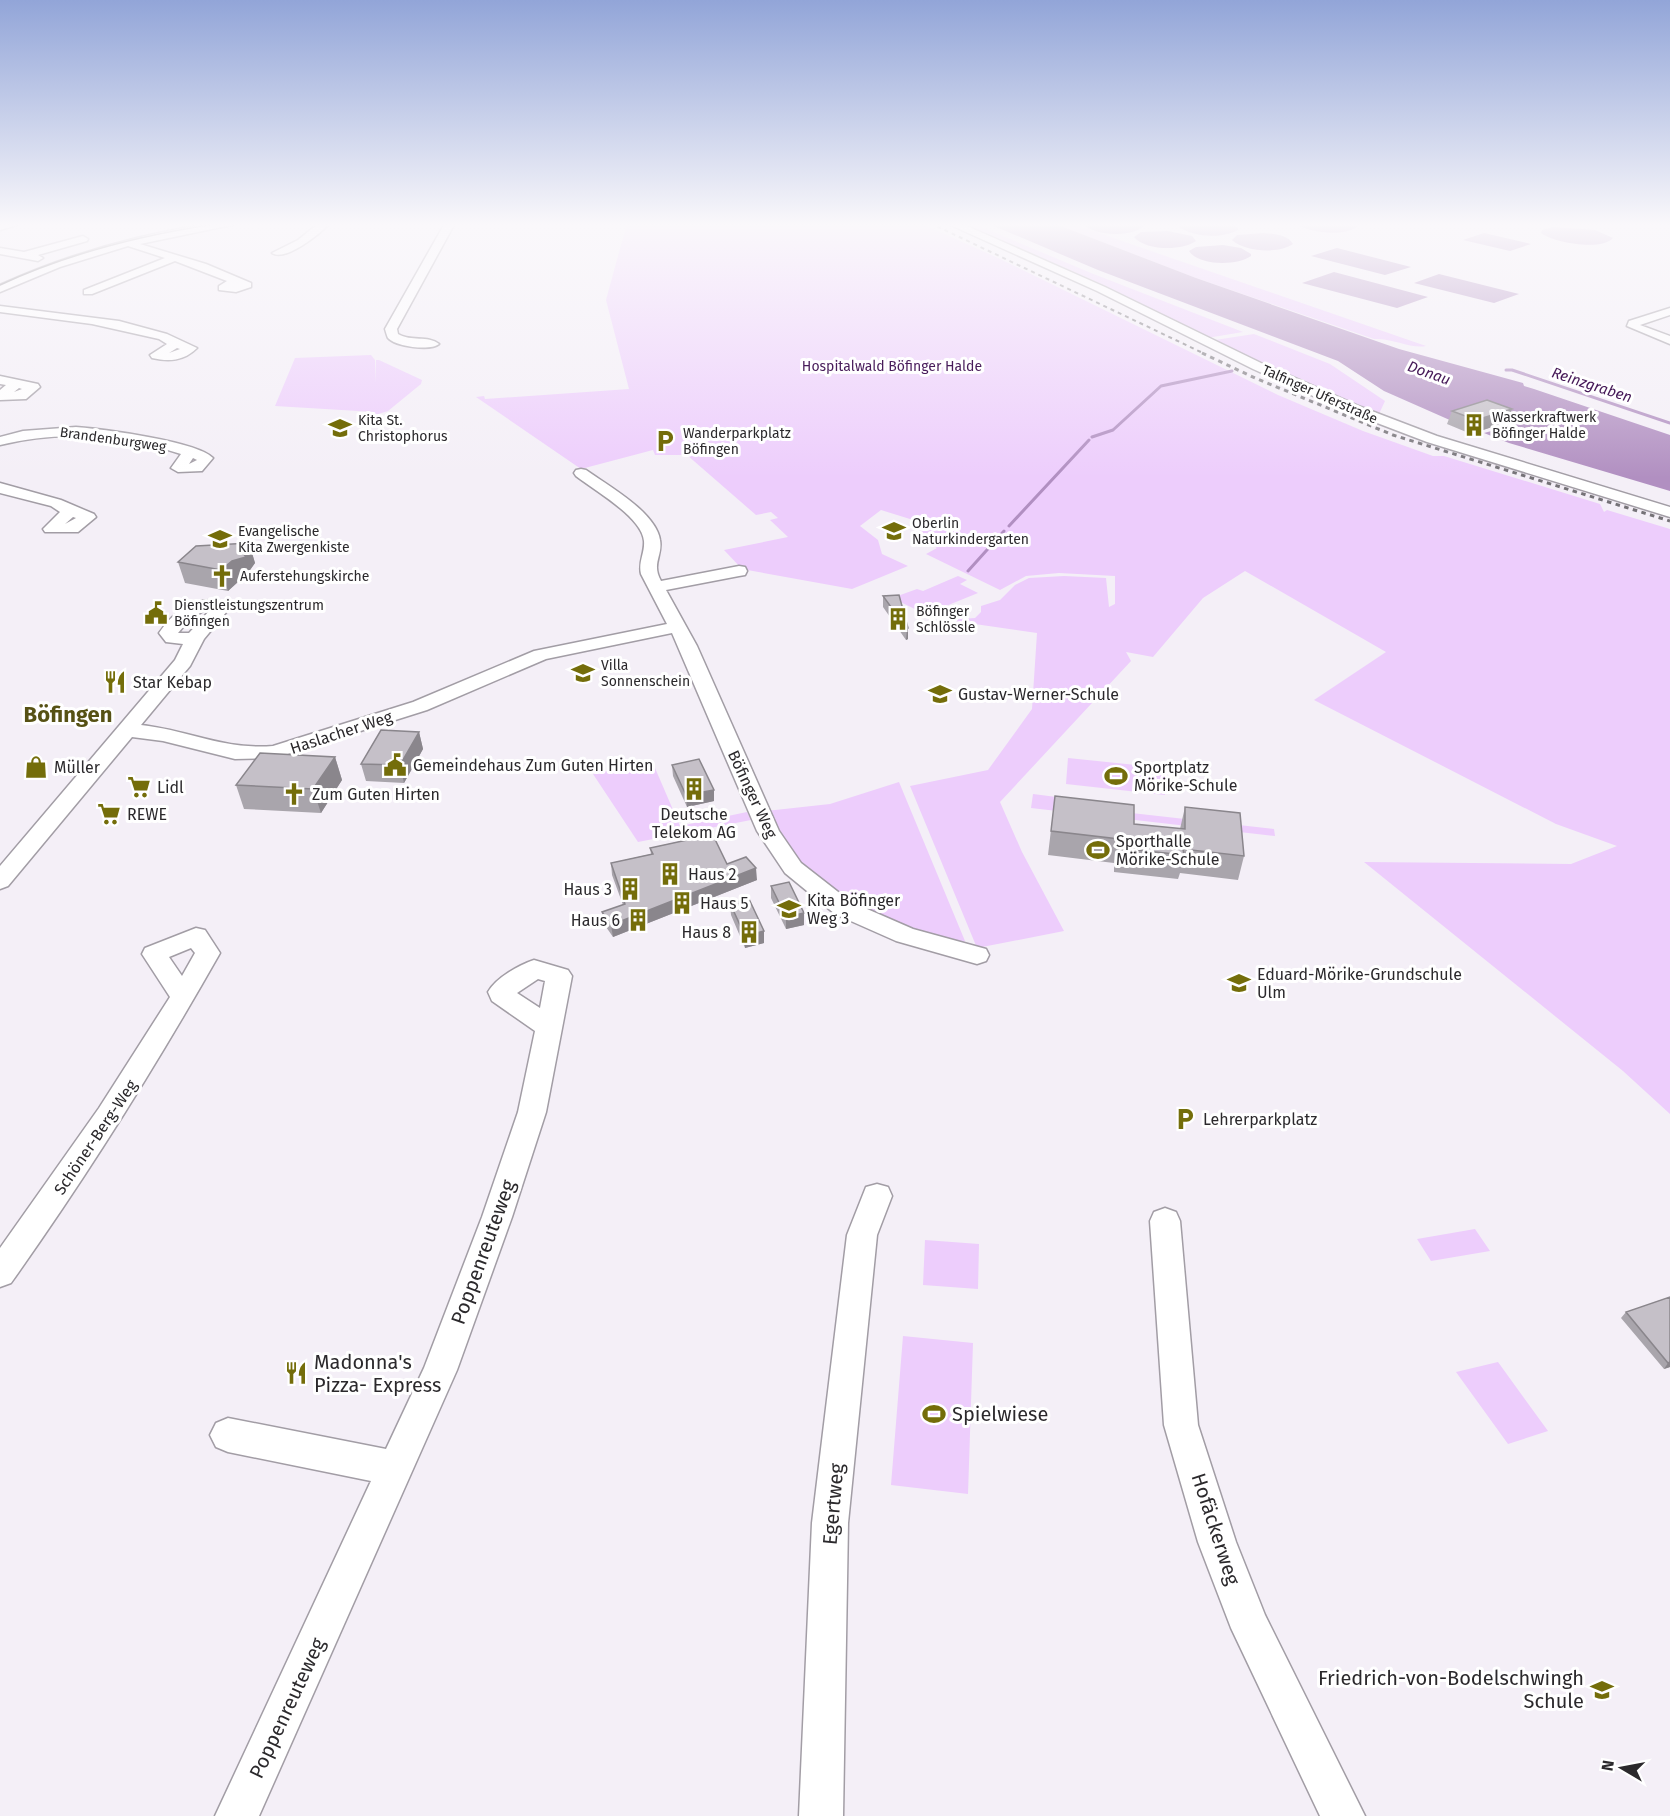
<svg xmlns="http://www.w3.org/2000/svg" width="1670" height="1816" font-family="'Fira Sans',sans-serif">
<style>
.green{fill:#edcdfc}
.water{fill:#b18fc1}
.lines{fill:none;stroke-linecap:round;stroke-linejoin:round}
.stream{stroke:#b18fc1;stroke-width:3}
.minor-casing{stroke:#a29da5;stroke-width:3}
.minor{fill:#fff;fill-rule:evenodd}
.tram{stroke:#757277;stroke-width:1.5}
.rail-far1{stroke:#757277;stroke-width:2;stroke-dasharray:4 4;stroke-linecap:butt}
.rail{stroke:#757277;stroke-width:3;stroke-dasharray:4.5 4.5;stroke-linecap:butt}
.wall{fill:#a9a5ac}
.shaded-wall{fill:#8a868c}
.building{fill:#c5c0c8;stroke:#8a868c;stroke-width:1.5}
.labels{text-anchor:middle;stroke-width:6;stroke-linejoin:round;paint-order:stroke}
.far-park-label{font-size:14px;fill:#481c5a;stroke:#fff}
.far-street-label{font-size:14px;fill:#2b292c;stroke:#fff}
.far-poi-label{font-size:14px;fill:#2b292c;stroke:#fff;text-anchor:start}
.far-water-label{font-size:15px;font-style:italic;fill:#451957;stroke:#fff}
.poi-label{font-size:16px;fill:#2b292c;stroke:#fff;text-anchor:start}
.street-label{font-size:16px;fill:#2b292c;stroke:#fff}
.near-street-label{font-size:20px;fill:#2b292c;stroke:#fff}
.near-poi-label{font-size:20px;fill:#2b292c;stroke:#fff;text-anchor:start}
.district-label{font-size:22px;font-weight:bold;fill:#565114;stroke:#fff}
</style>
<rect width="100%" height="100%" fill="#f4eff7"/>
<!-- green -->
<path class="green" d="M627,223H920L998,258L1278,395L1363,431L1433,456H1444L1600,504L1604,512L1607,510L1670,529V1114L1623,1071L1364,862L1571,864L1617,846L1556,824L1314,700L1386,652L1245,571L1203,598L1153,657L1126,652L1131,661L1000,802L1022,852L1064,931L977,948L910,786L988,770L1032,709L1037,633L947,620L975,618L981,612V606L1000,600L1015,585L1029,578L1064,576L1106,578L1109,607L1115,604V576L1059,573L1026,576L1000,590L926,554L937,548L918,536L926,524L881,510L860,526L878,540L882,554L908,566L852,589L742,569L724,550L788,537L770,520L778,518L771,512L756,515L687,455H655L653,450L581,469L476,397L484,396L485,399L629,389L606,300Z
M955,223H972L1091,273L1243,332L1207,338Z
M1053,223H1070L1426,346C1411,349 1393,338 1374,339L1196,278Z
M1254,334L1330,364L1385,401L1379,414L1305,384L1215,340Z
M371,355L375,360V383L376,360H379L422,380L421,384L388,411L375,415V412L275,406L295,358Z
M958,576L967,580L960,584L978,593L946,606L956,612L943,618L919,611L892,598L917,589L923,591Z
M1068,758L1165,768V795L1066,784Z
M652,761L680,826L747,812L751,820L638,842L593,774Z
M899,782L965,941L958,946L898,928L845,902L795,859L766,811L830,804Z
M1033,794L1119,805V810L1051,804L1274,829L1275,836L1031,808Z
M1475,1229L1490,1251L1431,1261L1417,1239Z
M925,1240L979,1244L978,1289L923,1285Z
M903,1336L973,1343L968,1494L891,1485Z
M1498,1362L1548,1431L1508,1444L1456,1372Z"/>
<!-- water -->
<path class="water" d="M987,223H1053L1196,278L1399,349L1523,383L1524,386L1534,389L1670,435V491L1509,443L1484,433L1510,426L1524,429L1468,408L1452,421L1384,391L1338,361L1098,270Z
M1083,223H1140L1143,226C1133,238 1091,236 1083,223Z
M1181,223H1230L1238,228V230C1222,239 1193,237 1179,227Z
M1295,223H1354L1357,227C1342,237 1309,233 1295,223Z
M1553,227L1595,230L1613,238C1602,251 1554,243 1541,233L1542,230Z
M1168,231L1192,236L1196,241C1182,251 1146,251 1134,237L1141,232Z
M1264,233C1274,234 1288,235 1293,244C1279,254 1245,252 1232,240L1237,235Z
M1484,233L1531,244L1510,251L1463,240Z
M1223,245L1241,248L1251,254V256C1237,266 1199,266 1189,251L1196,247Z
M1337,248L1411,267L1385,275L1311,256Z
M1334,272L1428,297L1397,308L1302,283Z
M1439,274L1519,294L1494,303L1414,283Z"/>
<g class="lines">
<!-- stream -->
<path class="stream" d="M1506,370H1512L1670,423
M1092,437L1113,430L1161,386L1232,371
M1009,526L1089,440
M968,571L1004,531"/>
<!-- minor casing -->
<g class="minor-casing">
<path id="minor" d="M19,223L17,225L0,230V224Z
M214,223H241L140,244L206,264L251,283V287L236,292L219,290V286L227,281L175,261L92,294H84V290L165,258L128,246L60,267L0,292V285C68,254 140,234 214,223Z
M319,223H330C320,234 285,262 272,253L298,240Z
M445,223H455L397,329L398,334C411,342 428,335 439,344C431,351 396,347 388,338C387,336 386,332 385,329Z
M946,223H960L1105,287L1261,363L1361,407L1437,436L1670,507V517L1427,442L1351,413L1253,369L1097,291Z
M83,236L88,239L87,241L38,255L43,258L38,261L0,254V248L24,252Z
M0,306L119,321L167,334L197,348C184,361 169,362 152,358L150,355L167,344L159,339L92,324L0,312ZM177,348L180,349L169,353Z
M1670,308V315L1640,325L1670,336V344L1627,326L1629,321Z
M0,376L38,384L40,387L26,399L0,400V390L6,385L0,384ZM19,388L22,389L14,392Z
M76,427C102,429 197,441 213,458L202,471L178,472L171,468L181,454C122,435 60,430 0,445V437L23,431ZM193,458L197,460L189,464Z
M581,469L586,470C607,485 656,512 660,540C663,556 651,563 661,581L739,566L745,567L747,571L745,575L739,576L666,590L697,646L779,831L801,863L851,902L913,929L986,949L989,955L986,961L977,964L896,941L835,914L785,873L757,831L672,633L546,659L427,710L275,758L235,759L163,741L132,737L8,886L0,889V866L175,660L183,644L166,642L159,633C175,610 195,595 224,602L228,610L204,639L190,666L141,725C188,730 223,750 273,746L413,702L534,651L667,624L641,574C638,562 645,553 644,541C642,517 594,490 576,476L574,473L576,470ZM205,610H210L189,633H178L190,619Z
M0,483L61,500L94,514L96,517L78,532H45L43,529L60,512L51,506L0,493ZM73,517L76,518L65,524Z
M196,928L205,930L220,953C156,1066 87,1176 11,1283L0,1287V1248L99,1108L170,997L142,954L145,948ZM191,948L195,953L182,976L169,957Z
M534,960L568,970L572,976L546,1112L512,1217L457,1370L259,1816H215L371,1481L228,1452L216,1447L210,1435L216,1423L228,1418L386,1449L424,1368L482,1217L518,1112L535,1031L492,1001L488,992C496,978 519,965 534,960ZM538,979L545,981L540,1008L517,993Z
M877,1184L888,1187L892,1196L877,1235L848,1523L843,1816H799L812,1523L847,1235L866,1187Z
M1165,1208L1176,1212L1180,1221L1198,1425L1236,1542L1265,1615L1365,1816H1320L1231,1628L1198,1542L1164,1425L1150,1221L1154,1212Z"/>
</g>
<!-- minor -->
<use href="#minor" class="minor"/>
<!-- tram -->
<path class="tram" d="M0,285C71,252 145,234 222,223"/>
<!-- rail-far1 -->
<path class="rail-far1" d="M930,223L1205,354"/>
<!-- rail -->
<path class="rail" d="M1202,353L1255,378L1393,435L1670,521"/>
</g>
<!-- wall -->
<path class="wall" d="M1512,409L1507,422L1471,434L1447,424L1452,411Z
M249,543L255,563L250,570L252,577L239,581L228,591L185,583L178,562Z
M883,596L908,628V639L906,640L883,607Z
M419,732L423,749L404,783L366,781L361,764Z
M335,757L342,780L321,813L244,809L236,785Z
M672,765L714,790V801L687,807L673,776Z
M1055,796L1134,824L1180,829L1185,807L1244,856L1238,880L1180,873L1178,879L1114,872V863L1048,855Z
M690,833L727,864L757,880L613,937L604,924L602,912L623,905L612,875L611,863L651,854L650,848L690,839Z
M771,886L804,913V925L786,929L771,898Z
M730,903L764,931V943L745,948L731,915Z
M1670,1297V1367L1664,1369L1621,1318L1626,1312Z"/>
<!-- shaded-wall -->
<path class="shaded-wall" d="M1512,409L1507,422L1471,434L1476,420Z
M249,543L255,563L250,570L252,577L239,581L228,591L221,570L242,552Z
M908,628V639L906,640L907,629Z
M419,732L423,749L404,783L400,765Z
M335,757L342,780L321,813L313,789Z
M714,790V801L687,807L686,795Z
M756,868L757,880L613,937L611,925Z
M804,913V925L786,929V917Z
M764,931V943L745,948V936Z
M1670,1362V1367L1664,1369L1668,1363Z"/>
<!-- building -->
<path class="building" d="M1487,400L1512,409L1476,420L1452,411Z
M249,543L242,552L246,557L232,561L221,570L178,562L196,546Z
M899,595L908,628L907,629L883,596Z
M381,730L419,732L400,765L361,764Z
M260,753L335,757L313,789L236,785Z
M699,759L714,790L686,795L672,765Z
M1055,796L1134,805V824L1185,829V807L1240,813L1244,856L1183,849L1184,855L1118,848L1119,839L1051,831Z
M710,829L727,864L746,857L756,868L611,925L602,912L625,904L611,863L653,854L650,848L692,839L690,833Z
M789,882L804,913L786,917L771,886Z
M749,899L764,931L745,936L730,903Z
M1670,1297V1362L1668,1363L1626,1312Z"/>
<!-- sky -->
<linearGradient id="sky" x2="0" y2="1"><stop stop-color="#92a5d8"/><stop offset="0.47" stop-color="#faf8fb"/><stop offset="1" stop-color="#faf8fb" stop-opacity="0"/></linearGradient>
<rect width="1670" height="478" fill="url(#sky)"/>
<!-- icons -->
<defs>
<g id="building-bare" transform="scale(1.8)"><path d="M-4-6H4V6H1V3H-1V6H-4ZM-2.5-4.3h1.7v1.8h-1.7ZM.8-4.3h1.7v1.8H.8ZM-2.5-1h1.7V.8h-1.7ZM.8-1h1.7V.8H.8Z" fill="#746d0a" stroke="#fff" stroke-width="2.5" paint-order="stroke"/></g>
<g id="school-bare" transform="scale(1.8)"><path d="M0-5L7-2L0 1L-7-2ZM-4 1L0 2.5L4 1V4Q0 6-4 4Z" fill="#746d0a" stroke="#fff" stroke-width="2.5" paint-order="stroke"/></g>
<g id="parking-bare" transform="scale(1.8)"><path d="M-3.5-5.5H1a3.5 3.5 0 0 1 0 7H-1V5.5H-3.5ZM-1-3.4V-.6H.8a1.4 1.4 0 0 0 0-2.8Z" fill="#746d0a" stroke="#fff" stroke-width="2.5" paint-order="stroke"/></g>
<g id="church-bare" transform="scale(1.8)"><path d="M-1.2-6h2.4v3.5h3.3v2.4h-3.3V6h-2.4V-.1h-3.3v-2.4h3.3Z" fill="#746d0a" stroke="#fff" stroke-width="2.5" paint-order="stroke"/></g>
<g id="civic-bare" transform="scale(1.8)"><path d="M-.6-6.5H3V-4.5H.6V-3L4-1V1h2V6H-6V1h2V-1L-.6-3ZM-1.2 2.5V6h2.4V2.5Z" fill="#746d0a" stroke="#fff" stroke-width="2.5" paint-order="stroke"/></g>
<g id="restaurant-bare" transform="scale(1.8)"><path d="M-5-6h1v4h1v-4h1v4h1v-4h1v5L-1.5 .5V6h-2V.5L-5-1ZM5-6V6H3V1.5H1.5Q1.5-4 5-6Z" fill="#746d0a" stroke="#fff" stroke-width="2.5" paint-order="stroke"/></g>
<g id="shop-bare" transform="scale(1.8)"><path d="M-5-2.5h2.3a2.7 3.5 0 0 1 5.4 0H5L5.5 6h-11ZM-1.5-2.5h3a1.5 2.3 0 0 0-3 0Z" fill="#746d0a" stroke="#fff" stroke-width="2.5" paint-order="stroke"/></g>
<g id="stadium-bare" transform="scale(1.8)"><path d="M0-5a6.5 5 0 1 0 0 10a6.5 5 0 1 0 0-10ZM-3.5-1.8h7v3.6h-7Z" fill="#746d0a" stroke="#fff" stroke-width="2.5" paint-order="stroke"/></g>
<g id="supermarket-bare" transform="scale(1.8)"><path d="M-6-5.5h2.5l.6 2H6L4.5 2H-2.5L-4.4-4H-6ZM-1.5 3.2a1.3 1.3 0 1 0 .1 0ZM3 3.2a1.3 1.3 0 1 0 .1 0Z" fill="#746d0a" stroke="#fff" stroke-width="2.5" paint-order="stroke"/></g>
</defs>
<g fill-rule="evenodd">
<use href="#building-bare" x="1474" y="425"/>
<use href="#school-bare" x="340" y="428"/>
<use href="#parking-bare" x="665" y="441"/>
<use href="#school-bare" x="894" y="531"/>
<use href="#school-bare" x="220" y="539"/>
<use href="#church-bare" x="222" y="576"/>
<use href="#civic-bare" x="156" y="613"/>
<use href="#building-bare" x="898" y="619"/>
<use href="#school-bare" x="583" y="673"/>
<use href="#restaurant-bare" x="115" y="682"/>
<use href="#school-bare" x="940" y="694"/>
<use href="#civic-bare" x="395" y="765"/>
<use href="#shop-bare" x="36" y="767"/>
<use href="#stadium-bare" x="1116" y="776"/>
<use href="#supermarket-bare" x="139" y="787"/>
<use href="#building-bare" x="694" y="789"/>
<use href="#church-bare" x="294" y="794"/>
<use href="#supermarket-bare" x="109" y="814"/>
<use href="#stadium-bare" x="1098" y="850"/>
<use href="#building-bare" x="670" y="874"/>
<use href="#building-bare" x="630" y="889"/>
<use href="#building-bare" x="682" y="903"/>
<use href="#school-bare" x="789" y="909"/>
<use href="#building-bare" x="638" y="920"/>
<use href="#building-bare" x="749" y="932"/>
<use href="#school-bare" x="1239" y="983"/>
<use href="#parking-bare" x="1185" y="1119"/>
<use href="#restaurant-bare" x="296" y="1373"/>
<use href="#stadium-bare" x="934" y="1414"/>
<use href="#school-bare" x="1602" y="1690"/>
</g>
<g class="labels">
<!-- far-park labels -->
<g class="far-park-label">
<text x="892" y="371">Hospitalwald Böfinger Halde</text>
</g>
<!-- far-street labels -->
<g class="far-street-label">
<text transform="translate(1320 394) rotate(24)" y="5">Talfinger Uferstraße</text>
<text transform="translate(113 439) rotate(8)" y="5">Brandenburgweg</text>
</g>
<!-- far-poi labels -->
<g class="far-poi-label">
<text x="1492" y="422">Wasserkraftwerk<tspan x="1492" dy="16">Böfinger Halde</tspan></text>
<text x="358" y="425">Kita St.<tspan x="358" dy="16">Christophorus</tspan></text>
<text x="683" y="438">Wanderparkplatz<tspan x="683" dy="16">Böfingen</tspan></text>
<text x="912" y="528">Oberlin<tspan x="912" dy="16">Naturkindergarten</tspan></text>
<text x="238" y="536">Evangelische<tspan x="238" dy="16">Kita Zwergenkiste</tspan></text>
<text x="240" y="581">Auferstehungskirche</text>
<text x="174" y="610">Dienstleistungszentrum<tspan x="174" dy="16">Böfingen</tspan></text>
<text x="916" y="616">Böfinger<tspan x="916" dy="16">Schlössle</tspan></text>
<text x="601" y="670">Villa<tspan x="601" dy="16">Sonnenschein</tspan></text>
</g>
<!-- far-water labels -->
<g class="far-water-label">
<text transform="translate(1429 373) rotate(20)" y="5">Donau</text>
<text transform="translate(1592 385) rotate(18)" y="5">Reinzgraben</text>
</g>
<!-- poi labels -->
<g class="poi-label">
<text x="133" y="688">Star Kebap</text>
<text x="958" y="700">Gustav-Werner-Schule</text>
<text x="413" y="771">Gemeindehaus Zum Guten Hirten</text>
<text x="54" y="773">Müller</text>
<text x="1134" y="773">Sportplatz<tspan x="1134" dy="18">Mörike-Schule</tspan></text>
<text x="157" y="793">Lidl</text>
<text x="312" y="800">Zum Guten Hirten</text>
<text x="127" y="820">REWE</text>
<text x="694" y="820" text-anchor="middle">Deutsche<tspan x="694" dy="18">Telekom AG</tspan></text>
<text x="1116" y="847">Sporthalle<tspan x="1116" dy="18">Mörike-Schule</tspan></text>
<text x="688" y="880">Haus 2</text>
<text x="612" y="895" text-anchor="end">Haus 3</text>
<text x="807" y="906">Kita Böfinger<tspan x="807" dy="18">Weg 3</tspan></text>
<text x="700" y="909">Haus 5</text>
<text x="620" y="926" text-anchor="end">Haus 6</text>
<text x="731" y="938" text-anchor="end">Haus 8</text>
<text x="1257" y="980">Eduard-Mörike-Grundschule<tspan x="1257" dy="18">Ulm</tspan></text>
<text x="1203" y="1125">Lehrerparkplatz</text>
</g>
<!-- street labels -->
<g class="street-label">
<text transform="translate(341 732) rotate(-18)" y="6">Haslacher Weg</text>
<text transform="translate(753 794) rotate(65)" y="6">Böfinger Weg</text>
<text transform="translate(95 1137) rotate(-56)" y="6">Schöner-Berg-Weg</text>
</g>
<!-- near-street labels -->
<g class="near-street-label">
<text transform="translate(483 1252) rotate(-70)" y="7">Poppenreuteweg</text>
<text transform="translate(833 1504) rotate(-85)" y="7">Egertweg</text>
<text transform="translate(1216 1529) rotate(72)" y="7">Hofäckerweg</text>
<text transform="translate(287 1708) rotate(-65)" y="7">Poppenreuteweg</text>
</g>
<!-- near-poi labels -->
<g class="near-poi-label">
<text x="314" y="1369">Madonna's<tspan x="314" dy="23">Pizza- Express</tspan></text>
<text x="952" y="1421">Spielwiese</text>
<text x="1584" y="1685" text-anchor="end">Friedrich-von-Bodelschwingh<tspan x="1584" dy="23">Schule</tspan></text>
</g>
<!-- district labels -->
<g class="district-label">
<text x="68" y="722">Böfingen</text>
</g>
</g>
<!-- north arrow -->
<g transform="translate(1622 1768) rotate(280)" stroke="#ffffff" stroke-width="4.5" paint-order="stroke">
<path d="M0-4.5L10 22L0 15L-10 22Z" fill="#2b292c"/>
<text y="-9" font-size="16" font-weight="bold" text-anchor="middle" fill="#2b292c">N</text>
</g>
</svg>
